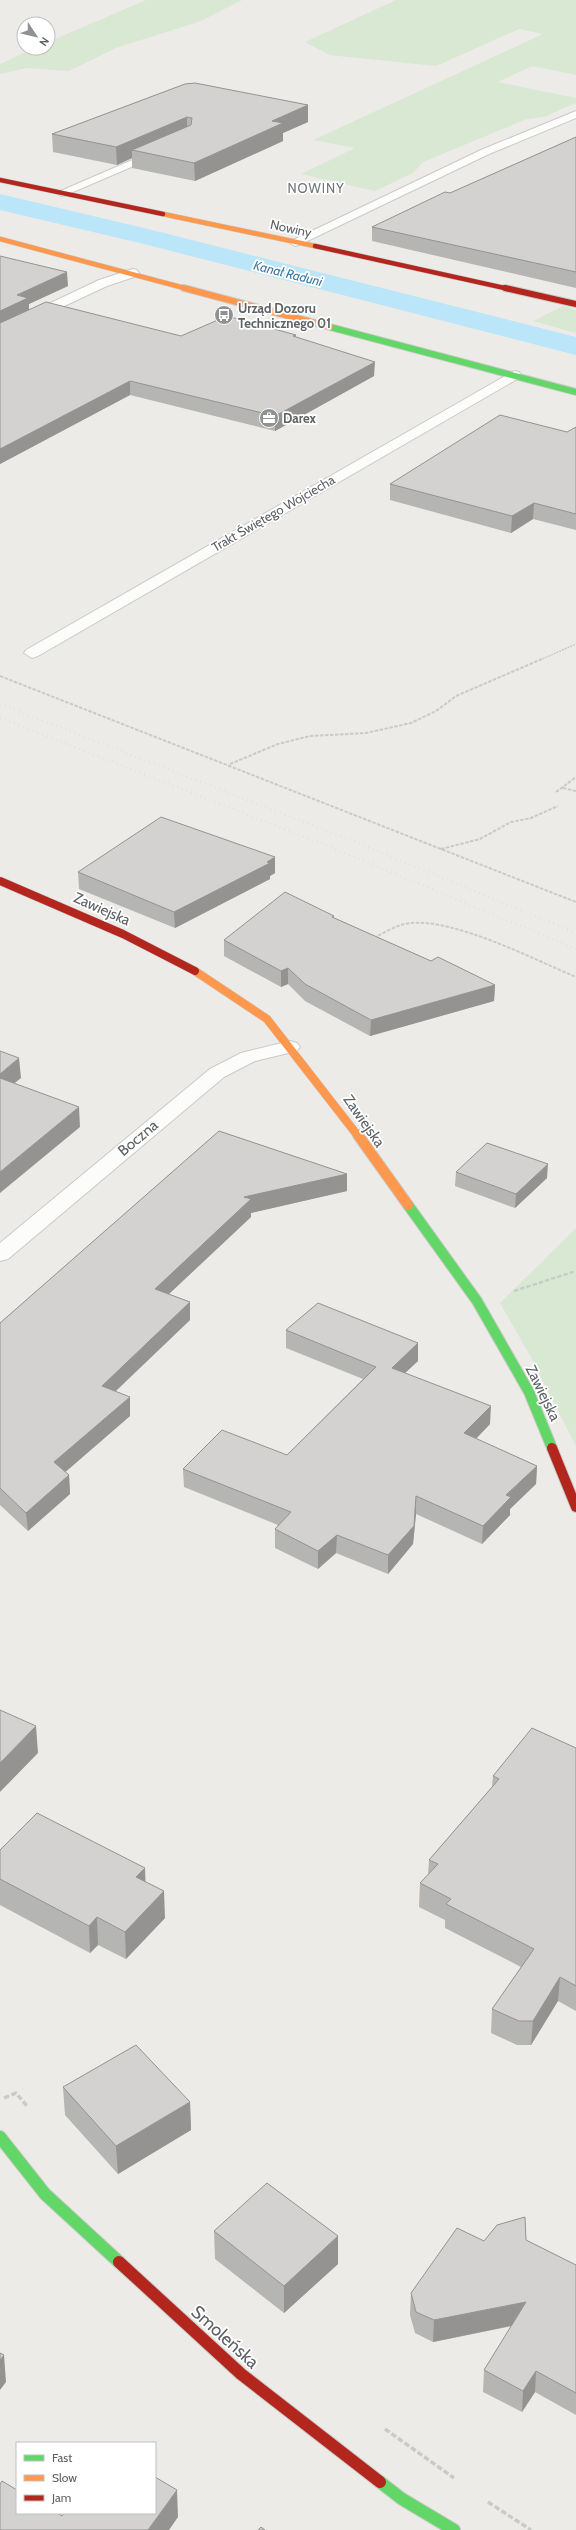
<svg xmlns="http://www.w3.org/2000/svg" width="576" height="2530" font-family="Cabin,sans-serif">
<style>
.green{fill:#d8e8d3}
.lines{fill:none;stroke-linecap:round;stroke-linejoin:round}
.canal{fill:#bbe5f8;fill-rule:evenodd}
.lane-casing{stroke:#c9cac9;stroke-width:2}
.street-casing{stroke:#c9cac9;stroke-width:2}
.fast-far2-casing{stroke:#c9cac9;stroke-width:8}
.fast-far1-casing{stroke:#c9cac9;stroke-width:12}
.fast-casing{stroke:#c9cac9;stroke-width:14}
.slow-far3-casing{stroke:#c9cac9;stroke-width:5.5}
.slow-far2-casing{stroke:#c9cac9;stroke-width:8}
.slow-far1-casing{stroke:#c9cac9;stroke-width:9}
.slow-casing{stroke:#c9cac9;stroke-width:12}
.jam-far4-casing{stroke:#c9cac9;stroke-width:5.5}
.jam-far3-casing{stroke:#c9cac9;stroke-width:8}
.jam-far2-casing{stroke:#c9cac9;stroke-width:9}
.jam-far1-casing{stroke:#c9cac9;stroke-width:12}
.jam-casing{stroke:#c9cac9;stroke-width:14}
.path-far3{stroke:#c7ccc8;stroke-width:1.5;stroke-dasharray:2 1;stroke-linecap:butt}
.path-far2{stroke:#c7ccc8;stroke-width:2;stroke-dasharray:3.5 1.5;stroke-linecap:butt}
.path-far1{stroke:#c7ccc8;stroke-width:2.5;stroke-dasharray:4.5 2;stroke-linecap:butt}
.path{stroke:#c7ccc8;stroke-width:3.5;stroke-dasharray:5.5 2.5;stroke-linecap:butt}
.lane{fill:#fcfcfb;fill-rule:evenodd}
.street{fill:#fcfcfb;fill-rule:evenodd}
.fast-far2{stroke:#63d668;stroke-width:6}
.fast-far1{stroke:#63d668;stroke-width:10}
.fast{stroke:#63d668;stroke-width:12}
.slow-far3{stroke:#ff974d;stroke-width:4.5}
.slow-far2{stroke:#ff974d;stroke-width:6}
.slow-far1{stroke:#ff974d;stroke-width:8}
.slow{stroke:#ff974d;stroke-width:10}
.jam-far4{stroke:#b3261e;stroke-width:4.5}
.jam-far3{stroke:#b3261e;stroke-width:6}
.jam-far2{stroke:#b3261e;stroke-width:8}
.jam-far1{stroke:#b3261e;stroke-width:10}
.jam{stroke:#b3261e;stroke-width:12}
.rail{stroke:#e3e2e2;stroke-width:2.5;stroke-dasharray:1 4;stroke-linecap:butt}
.wall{fill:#b5b5b3}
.shaded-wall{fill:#949392}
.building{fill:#d3d2d0;stroke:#949392}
.labels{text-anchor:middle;stroke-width:3.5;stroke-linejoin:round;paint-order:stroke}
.far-neighbourhood-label{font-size:13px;letter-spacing:1px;fill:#6e7477;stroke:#fff}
.far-street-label{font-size:13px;fill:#5d6265;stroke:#fff}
.far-water-label{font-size:13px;font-style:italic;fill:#3c789f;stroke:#fff}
.far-poi-label{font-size:13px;font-weight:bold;fill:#5d6265;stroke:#fff;text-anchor:start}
.street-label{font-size:15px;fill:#5d6265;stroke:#fff}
.near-street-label{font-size:18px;fill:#5d6265;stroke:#fff}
</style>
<rect width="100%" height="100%" fill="#edebe7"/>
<!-- green -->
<path class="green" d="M146,0H242L201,21L116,48L69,71L27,68L0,74V64L35,48H48V42Z
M396,0H576V75L532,66L498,82L576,98V103L544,117L527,119L423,162L413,173L375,191L301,174L355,148L313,140L543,34L519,29L436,66L329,55L305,42Z
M563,306L576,310V333L533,321Z
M576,1228V1446L529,1354L500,1303Z"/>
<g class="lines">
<!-- canal -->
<path class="canal" d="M0,194L148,229L576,337V355L144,244L0,210Z"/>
<!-- lane casing -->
<g class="lane-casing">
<path id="lane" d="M576,111V118L489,154L299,245L295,246L289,242L481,150Z
M160,148L166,151L164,153L66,195L62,196L56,193Z"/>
</g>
<!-- street casing -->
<g class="street-casing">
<path id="street" d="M133,269L137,270L139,273L137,276L107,286L0,336V327L99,280Z
M514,371L519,372L521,375L519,378L38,656L32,658L24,653L26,650Z
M290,1041L297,1043L300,1047L297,1051L255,1061L224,1077L8,1259L0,1261V1243L210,1069L241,1053Z"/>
</g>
<!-- fast-far2 casing -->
<g class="fast-far2-casing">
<path id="fast-far2" d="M330,327L576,392"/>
</g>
<!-- fast-far1 casing -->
<g class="fast-far1-casing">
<path id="fast-far1" d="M408,1205L477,1301L529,1392L552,1448"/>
</g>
<!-- fast casing -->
<g class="fast-casing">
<path id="fast" d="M0,2137L45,2194L119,2262
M380,2482L402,2499L454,2530"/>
</g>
<!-- slow-far3 casing -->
<g class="slow-far3-casing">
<path id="slow-far3" d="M163,214L315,246
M0,239L188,289"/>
</g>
<!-- slow-far2 casing -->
<g class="slow-far2-casing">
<path id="slow-far2" d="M184,288L330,327"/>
</g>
<!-- slow-far1 casing -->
<g class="slow-far1-casing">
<path id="slow-far1" d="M195,971L267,1019L358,1136"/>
</g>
<!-- slow casing -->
<g class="slow-casing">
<path id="slow" d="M358,1135L408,1205"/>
</g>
<!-- jam-far4 casing -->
<g class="jam-far4-casing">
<path id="jam-far4" d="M0,180L163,214
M315,246L509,289"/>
</g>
<!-- jam-far3 casing -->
<g class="jam-far3-casing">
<path id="jam-far3" d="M505,288L576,304"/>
</g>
<!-- jam-far2 casing -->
<g class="jam-far2-casing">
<path id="jam-far2" d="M0,881L123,934L195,971"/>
</g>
<!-- jam-far1 casing -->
<g class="jam-far1-casing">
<path id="jam-far1" d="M552,1448L576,1507"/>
</g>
<!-- jam casing -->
<g class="jam-casing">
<path id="jam" d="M119,2262L241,2374L380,2482"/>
</g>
<!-- path-far3 -->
<path class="path-far3" d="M540,660L576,644"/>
<!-- path-far2 -->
<path class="path-far2" d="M0,676L576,902
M230,764L278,744L310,736L366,733L411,723L436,711L456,696L542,659
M563,788L576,791
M556,792L576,777
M441,849L480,839L511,822L531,818L558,806
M374,938C385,932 398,924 411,923C456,919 533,959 576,977"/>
<!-- path-far1 -->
<path class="path-far1" d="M514,1291L576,1271"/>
<!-- path -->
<path class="path" d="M4,2098L16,2093L27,2106
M385,2429L454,2478
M488,2502L531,2530"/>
<!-- lane -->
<use href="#lane" class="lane"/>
<!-- street -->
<use href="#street" class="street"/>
<!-- fast-far2 -->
<use href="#fast-far2" class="fast-far2"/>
<!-- fast-far1 -->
<use href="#fast-far1" class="fast-far1"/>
<!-- fast -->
<use href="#fast" class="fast"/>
<!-- slow-far3 -->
<use href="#slow-far3" class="slow-far3"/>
<!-- slow-far2 -->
<use href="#slow-far2" class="slow-far2"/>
<!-- slow-far1 -->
<use href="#slow-far1" class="slow-far1"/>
<!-- slow -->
<use href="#slow" class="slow"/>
<!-- jam-far4 -->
<use href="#jam-far4" class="jam-far4"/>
<!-- jam-far3 -->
<use href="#jam-far3" class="jam-far3"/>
<!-- jam-far2 -->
<use href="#jam-far2" class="jam-far2"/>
<!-- jam-far1 -->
<use href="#jam-far1" class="jam-far1"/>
<!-- jam -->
<use href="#jam" class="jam"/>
<!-- rail -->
<path class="rail" d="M0,704L358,843L576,933
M0,718L338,850L576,949"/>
</g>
<!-- wall -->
<path class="wall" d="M185,84L308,105V122L283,133V141L195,181L132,168V158L117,165L53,152L52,134Z
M576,137V288L372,241V227L450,193Z
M0,256L68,286L29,304V310L181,336L296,335V337L374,376L275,431L130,395L0,464Z
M576,427V530L533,519L511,533L390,500V484L567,432Z
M78,872L275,873L270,876V879L175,928L79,889Z
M334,916V918L431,961L495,985L494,1001L370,1036L305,1001L288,984L281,987L224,956V940Z
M219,1131L347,1174V1191L251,1213V1217L169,1294L190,1302V1320L115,1392L130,1416L65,1472L69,1475L70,1494L28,1531L0,1505V1323Z
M456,1172L547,1178L515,1208L455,1186Z
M286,1330L418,1343V1361L405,1373L490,1424L476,1439L537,1466L536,1484L510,1509V1515L482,1544L416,1514L413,1544L388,1574L336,1553L318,1569L275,1548V1529L278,1525L184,1487L183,1469L287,1455L363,1379L286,1348Z
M576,1748V2011L558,2001L531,2045H517L491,2033L492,2009L521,1967L445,1928V1920L419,1907L420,1883L428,1875L429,1860L492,1787L493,1776Z
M0,1850L145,1882L165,1918L126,1959L98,1945L90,1953L0,1905Z
M63,2087L190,2102L191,2130L118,2174L65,2115Z
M214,2231L338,2264L284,2313L215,2259Z
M526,2240L576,2265V2415L535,2392L522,2412L483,2392L484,2370L512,2326L433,2342L415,2333L410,2315L411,2293L484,2241Z"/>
<!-- shaded-wall -->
<path class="shaded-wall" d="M308,105V122L283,133V141L195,181L194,163L272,121Z
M187,117V135L132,150V158L117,165L116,147Z
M67,272L68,286L29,304V312L0,325V311L17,295Z
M375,362L374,376L275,431V416Z
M130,381V395L0,464V449Z
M534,503L533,519L511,533L512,516Z
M275,857V873L270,876V879L175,928L174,912Z
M288,968V984L281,987V971Z
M495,985L494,1001L370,1036L371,1020Z
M19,1058L21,1078L0,1095V1074Z
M79,1107L80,1127L0,1193V1172Z
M548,1164L547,1178L515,1208L516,1194Z
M347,1174V1191L251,1213V1217L155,1307V1289L244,1197Z
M190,1302V1320L102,1404V1386Z
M418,1343V1361L391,1386L392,1368Z
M130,1397V1416L55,1481L54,1462Z
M491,1406L490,1424L464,1451V1433Z
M537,1466L536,1484L510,1509V1515L482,1544L483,1526L506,1495Z
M69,1475L70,1494L28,1531L26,1513Z
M416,1496V1514L413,1544L388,1574V1555Z
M337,1535L336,1553L318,1569V1551Z
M36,1726L38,1753L0,1792V1763Z
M145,1868L146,1895L136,1877Z
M164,1891L165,1918L126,1959L125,1932Z
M97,1917L98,1945L90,1953L89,1926Z
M560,1977L558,2001L531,2045L533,2021Z
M190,2102L191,2130L118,2174L116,2146Z
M338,2236V2264L284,2313V2286Z
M526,2302L525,2323L433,2342L434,2320Z
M4,2355L6,2382L0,2390V2360Z
M536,2371L535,2392L522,2412L523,2391Z
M177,2490L178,2517L169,2530H148Z"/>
<!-- building -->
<path class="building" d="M195,83L308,105L272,121L283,123L194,163L132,150L191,125L192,118L187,117L116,147L52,134L185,84Z
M576,137V272L372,227L445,192L450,193Z
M0,256L67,272L17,295L28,298L0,311Z
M46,302L181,336L227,316L296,335L293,336L375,362L275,416L130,381L0,449V323Z
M500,415L567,432L576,427V514L534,503L512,516L390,484Z
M161,817L275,857L267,862L270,863L174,912L78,872Z
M285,892L334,916L332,917L431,961L438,957L495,985L371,1020L305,984L288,968L281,971L224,940Z
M0,1051L19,1058L0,1074Z
M0,1078L79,1107L0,1172Z
M219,1131L347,1174L244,1197L251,1199L155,1289L190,1302L102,1386L130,1397L54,1462L69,1475L26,1513L0,1488V1323Z
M487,1143L548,1164L516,1194L456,1172Z
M318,1303L418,1343L392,1368L491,1406L464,1433L537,1466L506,1495L511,1497L483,1526L416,1496L414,1526L388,1555L337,1535L318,1551L275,1529L291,1512L183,1469L222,1430L287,1455L376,1367L286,1330Z
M0,1710L36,1726L0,1763Z
M532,1728L576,1748V1986L560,1977L533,2021H519L492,2009L534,1949L446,1904L451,1899L420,1883L438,1864L429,1860L499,1779L493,1776Z
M37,1813L145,1868L136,1877L164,1891L125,1932L97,1917L89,1926L0,1879V1850Z
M136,2045L190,2102L116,2146L63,2087Z
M267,2183L338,2236L284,2286L214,2231Z
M525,2217L526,2240L576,2265V2393L536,2371L523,2391L484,2370L526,2302L434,2320L416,2312L411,2293L457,2228L484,2241L497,2225Z
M0,2353L4,2355L0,2360Z
M155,2477L177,2490L148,2530H0V2484L2,2481L17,2490V2513H57L62,2516L64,2513H155Z
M261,2527L265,2530H258Z"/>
<!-- icons -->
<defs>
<g id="bus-disc" transform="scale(1)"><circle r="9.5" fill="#8f9292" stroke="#fff"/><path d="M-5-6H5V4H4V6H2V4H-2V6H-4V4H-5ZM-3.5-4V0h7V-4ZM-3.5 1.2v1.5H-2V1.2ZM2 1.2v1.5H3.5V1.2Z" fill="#fff"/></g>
<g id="office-disc" transform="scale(1)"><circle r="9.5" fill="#8f9292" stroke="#fff"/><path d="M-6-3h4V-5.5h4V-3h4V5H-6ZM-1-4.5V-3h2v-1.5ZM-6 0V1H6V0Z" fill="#fff"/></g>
</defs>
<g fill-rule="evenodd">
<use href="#bus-disc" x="224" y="315"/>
<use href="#office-disc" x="269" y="418"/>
</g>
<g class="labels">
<!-- far-neighbourhood labels -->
<g class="far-neighbourhood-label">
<text x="316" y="193">NOWINY</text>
</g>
<!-- far-street labels -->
<g class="far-street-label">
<text transform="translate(291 228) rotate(12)" y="5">Nowiny</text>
<text transform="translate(273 513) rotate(-30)" y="5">Trakt Świętego Wojciecha</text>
</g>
<!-- far-water labels -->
<g class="far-water-label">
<text transform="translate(288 273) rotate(14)" y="5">Kanał Raduni</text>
</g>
<!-- far-poi labels -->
<g class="far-poi-label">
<text x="238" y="313">Urząd Dozoru<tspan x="238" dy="15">Technicznego 01</tspan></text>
<text x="283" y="423">Darex</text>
</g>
<!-- street labels -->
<g class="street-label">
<text transform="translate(102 909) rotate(24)" y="5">Zawiejska</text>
<text transform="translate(364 1121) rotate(55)" y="5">Zawiejska</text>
<text transform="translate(138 1138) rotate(-40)" y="5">Boczna</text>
<text transform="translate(543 1393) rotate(64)" y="5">Zawiejska</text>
</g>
<!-- near-street labels -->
<g class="near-street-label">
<text transform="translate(225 2337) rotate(42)" y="6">Smoleńska</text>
</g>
</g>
<!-- legend -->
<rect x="16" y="2442" width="140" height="72" fill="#ffffff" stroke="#bec0c1"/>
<rect x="24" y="2455" width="20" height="6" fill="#63d668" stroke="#bec0c1"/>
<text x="52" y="2462" font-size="12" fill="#5d6265">Fast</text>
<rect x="24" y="2475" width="20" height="6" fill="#ff974d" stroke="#bec0c1"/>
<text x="52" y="2482" font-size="12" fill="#5d6265">Slow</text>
<rect x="24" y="2495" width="20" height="6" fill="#b3261e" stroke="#bec0c1"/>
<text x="52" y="2502" font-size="12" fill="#5d6265">Jam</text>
<!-- north arrow -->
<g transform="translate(36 36) rotate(125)"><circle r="19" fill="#ffffff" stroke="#bec0c1"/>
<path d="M0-3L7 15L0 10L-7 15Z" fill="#8f9292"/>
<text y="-6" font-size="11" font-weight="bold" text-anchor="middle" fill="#5d6265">N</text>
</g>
</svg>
